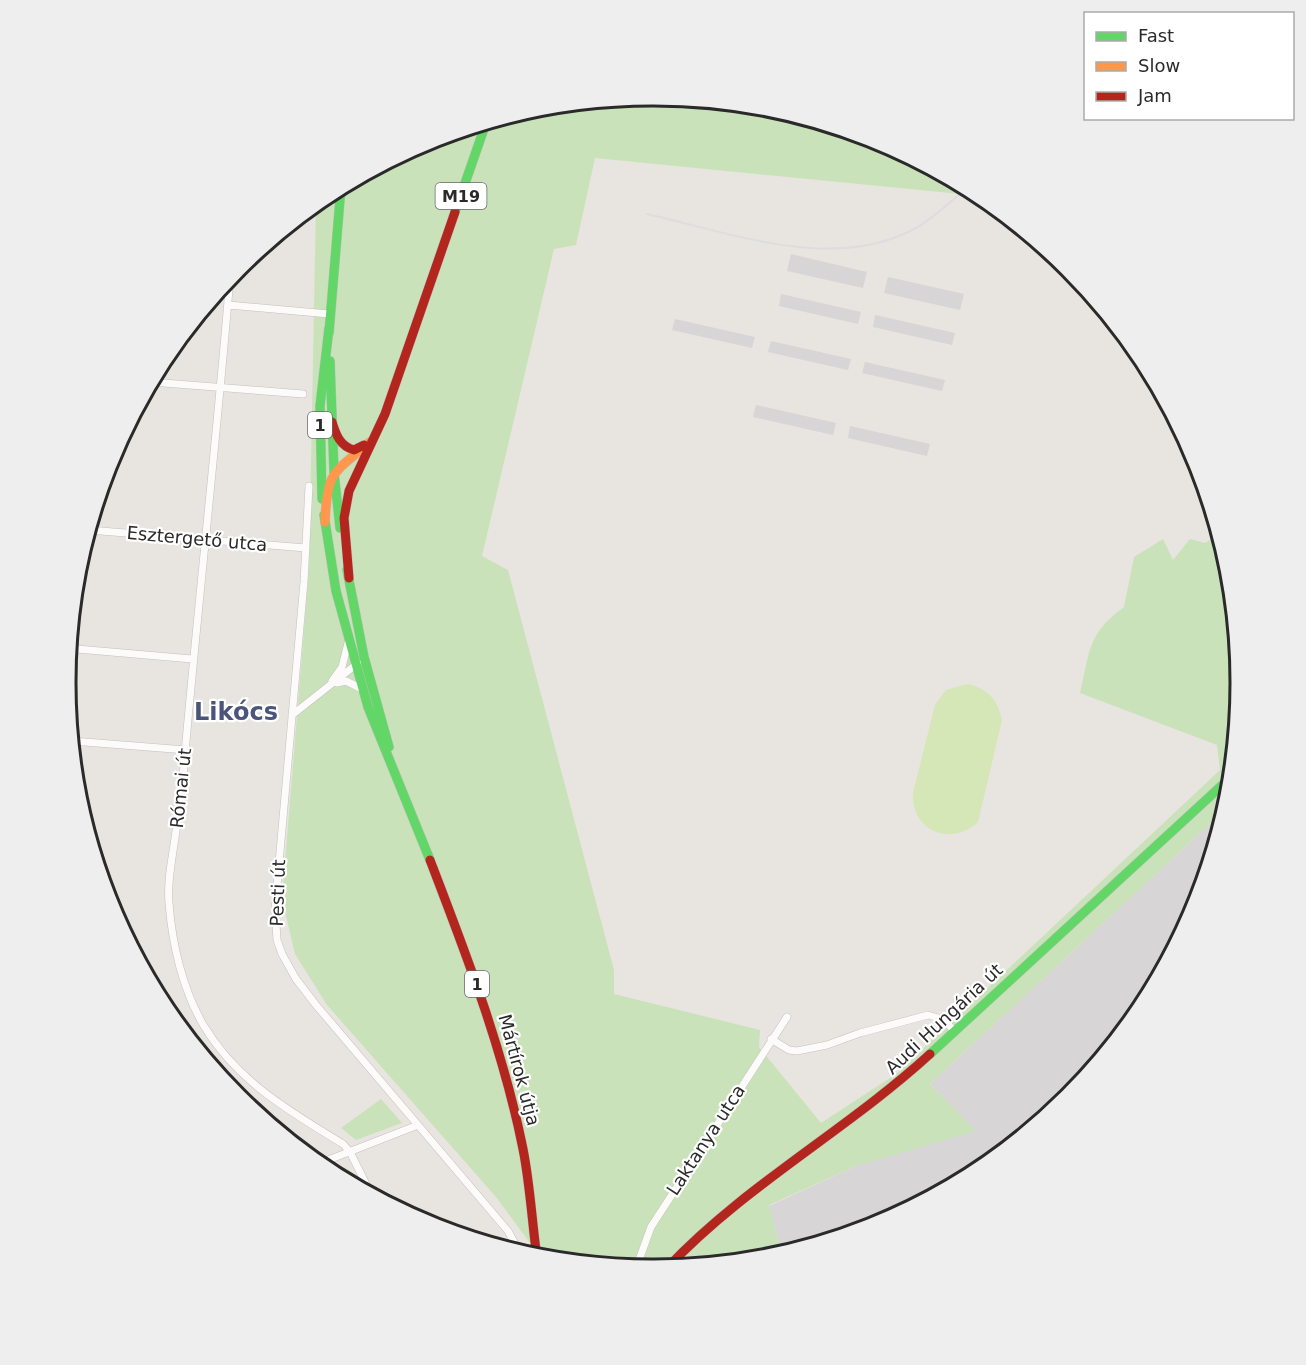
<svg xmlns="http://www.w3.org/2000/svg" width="1306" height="1365" font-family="'DejaVu Sans',sans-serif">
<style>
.industrial{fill:#d8d5d7}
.green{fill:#cae2ba}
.pitch{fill:#d5e6b7}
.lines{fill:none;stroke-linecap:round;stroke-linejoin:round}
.street-casing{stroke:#c2c0c1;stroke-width:8}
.fast-casing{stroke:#c2c0c1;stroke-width:10}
.slow-casing{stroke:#c2c0c1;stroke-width:10}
.jam-casing{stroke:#c2c0c1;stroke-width:10}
.street{stroke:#fcfbfa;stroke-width:7}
.fast{stroke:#63d668;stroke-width:9}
.slow{stroke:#ff974d;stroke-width:9}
.jam{stroke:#b3261e;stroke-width:9}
.rail{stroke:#deddde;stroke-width:2}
.labels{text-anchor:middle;stroke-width:4.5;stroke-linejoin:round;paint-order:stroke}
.shield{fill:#fff;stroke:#6a6a6a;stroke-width:1.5}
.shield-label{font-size:16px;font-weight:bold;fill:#2a2a2a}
.street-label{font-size:18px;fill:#2a2a2a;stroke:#fff}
.district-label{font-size:24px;font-weight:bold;fill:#4c5479;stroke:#fff}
.rim{fill:none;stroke:#2a2a2a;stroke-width:3}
</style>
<rect width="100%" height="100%" fill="#e8e4e0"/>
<!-- industrial -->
<path class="industrial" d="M791,254L867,272L863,288L787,271Z
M888,277L964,294L960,310L884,293Z
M781,294L861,312L858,324L779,306Z
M875,315L955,333L952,345L873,327Z
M675,319L755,337L752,348L672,330Z
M771,341L851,359L848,370L768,352Z
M865,362L945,380L942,391L862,373Z
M756,405L836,423L833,435L753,417Z
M850,426L930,444L927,456L848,438Z
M1225,810L1195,907L1141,1009L1068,1098L979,1171L877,1225L782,1254L769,1206L856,1166L975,1130L930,1084Z"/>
<!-- green -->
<path class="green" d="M653,96L768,107L878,140L981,196L595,158L576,245L554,249L482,556L508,570L614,970V994L760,1030L759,1047L821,1123L896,1074L1220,770L1217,745L1080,693C1090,651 1087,634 1124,607L1134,557L1163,539L1173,560L1190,539L1205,543L1218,535L1227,578L1223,592C1252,651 1235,734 1229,797L1225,810L930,1084L976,1131L856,1166L769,1205L782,1254L767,1258L653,1269L541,1258L496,1197L327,1005L295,954L282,899L309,569L316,203L327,194L429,140L539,107Z
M381,1099L402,1123L356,1140L341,1128Z"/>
<!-- pitch -->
<path class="pitch" d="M967,684C988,688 998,701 1002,720L978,822C950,848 911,830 913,793L935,705L946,690Z"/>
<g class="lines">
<!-- street casing -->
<g class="street-casing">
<path id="street" d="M233,273L242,274
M230,277C217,436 199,594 185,753C183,782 179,810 175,838C172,859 167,882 169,903C172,944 183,991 204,1026C237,1081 289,1111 343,1144L350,1152L371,1194
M228,305L329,314
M151,382L303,394
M309,486L304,582L275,908L277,940L282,954L296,979L316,1005L508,1231L520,1253
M89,530L306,548
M77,649L192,659
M332,681L342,667L349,639
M337,683L346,681L362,689
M292,715L358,663
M72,741L186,750
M771,1039L789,1050L797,1051L827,1045L860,1033L928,1015L942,1019L954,1030
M318,1164L418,1125
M639,1268V1260L651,1227L787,1017"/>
</g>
<!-- fast casing -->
<g class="fast-casing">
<path id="fast" d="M455,212L486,123
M329,333L341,187
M330,361L334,472L340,528
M322,499L320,406L329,328
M324,515L336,591L368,707L430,860
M347,570L364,657L389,747
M930,1054L1231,777"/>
</g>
<!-- slow casing -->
<g class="slow-casing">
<path id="slow" d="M325,522C327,470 333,474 370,442"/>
</g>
<!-- jam casing -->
<g class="jam-casing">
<path id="jam" d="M332,422C336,435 340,446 354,450L364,445
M349,578L344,518L349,491L385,414L455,212
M430,860C466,954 503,1049 523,1149C530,1184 532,1222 537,1258
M667,1268C744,1186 847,1130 930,1054"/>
</g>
<!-- street -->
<use href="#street" class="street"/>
<!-- fast -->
<use href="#fast" class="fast"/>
<!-- slow -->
<use href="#slow" class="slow"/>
<!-- jam -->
<use href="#jam" class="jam"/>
<!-- rail -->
<path class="rail" d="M647,214C732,233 834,273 916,228C935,217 950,202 967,188"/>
</g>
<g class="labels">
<!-- shield labels -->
<g class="shield">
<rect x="435.5" y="183" width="51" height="26" rx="4.5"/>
<rect x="308" y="412" width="24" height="26" rx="4.5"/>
<rect x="465" y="971" width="24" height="26" rx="4.5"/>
</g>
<g class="shield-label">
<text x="461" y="202">M19</text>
<text x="320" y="431">1</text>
<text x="477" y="990">1</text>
</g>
<!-- street labels -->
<g class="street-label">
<text transform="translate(197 539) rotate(5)" y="6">Esztergető utca</text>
<text transform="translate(181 788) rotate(-84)" y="6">Római út</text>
<text transform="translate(278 893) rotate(-88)" y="6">Pesti út</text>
<text transform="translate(944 1019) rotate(-43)" y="6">Audi Hungária út</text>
<text transform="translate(519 1070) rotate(75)" y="6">Mártírok útja</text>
<text transform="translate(706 1140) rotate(-57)" y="6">Laktanya utca</text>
</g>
<!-- district labels -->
<g class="district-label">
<text x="236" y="720">Likócs</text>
</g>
</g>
<!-- crop -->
<path d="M0 0H1306V1365H0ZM652 106H654A576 576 0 0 1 1230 682V683A576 576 0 0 1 654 1259H652A576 576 0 0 1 76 683V682A576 576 0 0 1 652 106Z" fill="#eee" fill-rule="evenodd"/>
<path class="rim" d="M652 106H654A576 576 0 0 1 1230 682V683A576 576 0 0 1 654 1259H652A576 576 0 0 1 76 683V682A576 576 0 0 1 652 106Z"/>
<!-- legend -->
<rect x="1084" y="12" width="210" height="108" fill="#ffffff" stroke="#aaaaaa" stroke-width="1.5"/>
<rect x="1096" y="32" width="30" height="9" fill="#63d668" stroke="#aaaaaa" stroke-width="1.5"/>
<text x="1138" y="42" font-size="18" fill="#2a2a2a">Fast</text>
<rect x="1096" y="62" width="30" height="9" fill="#ff974d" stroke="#aaaaaa" stroke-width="1.5"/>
<text x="1138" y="72" font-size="18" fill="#2a2a2a">Slow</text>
<rect x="1096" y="92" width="30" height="9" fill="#b3261e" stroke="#aaaaaa" stroke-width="1.5"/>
<text x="1138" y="102" font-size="18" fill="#2a2a2a">Jam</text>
</svg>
